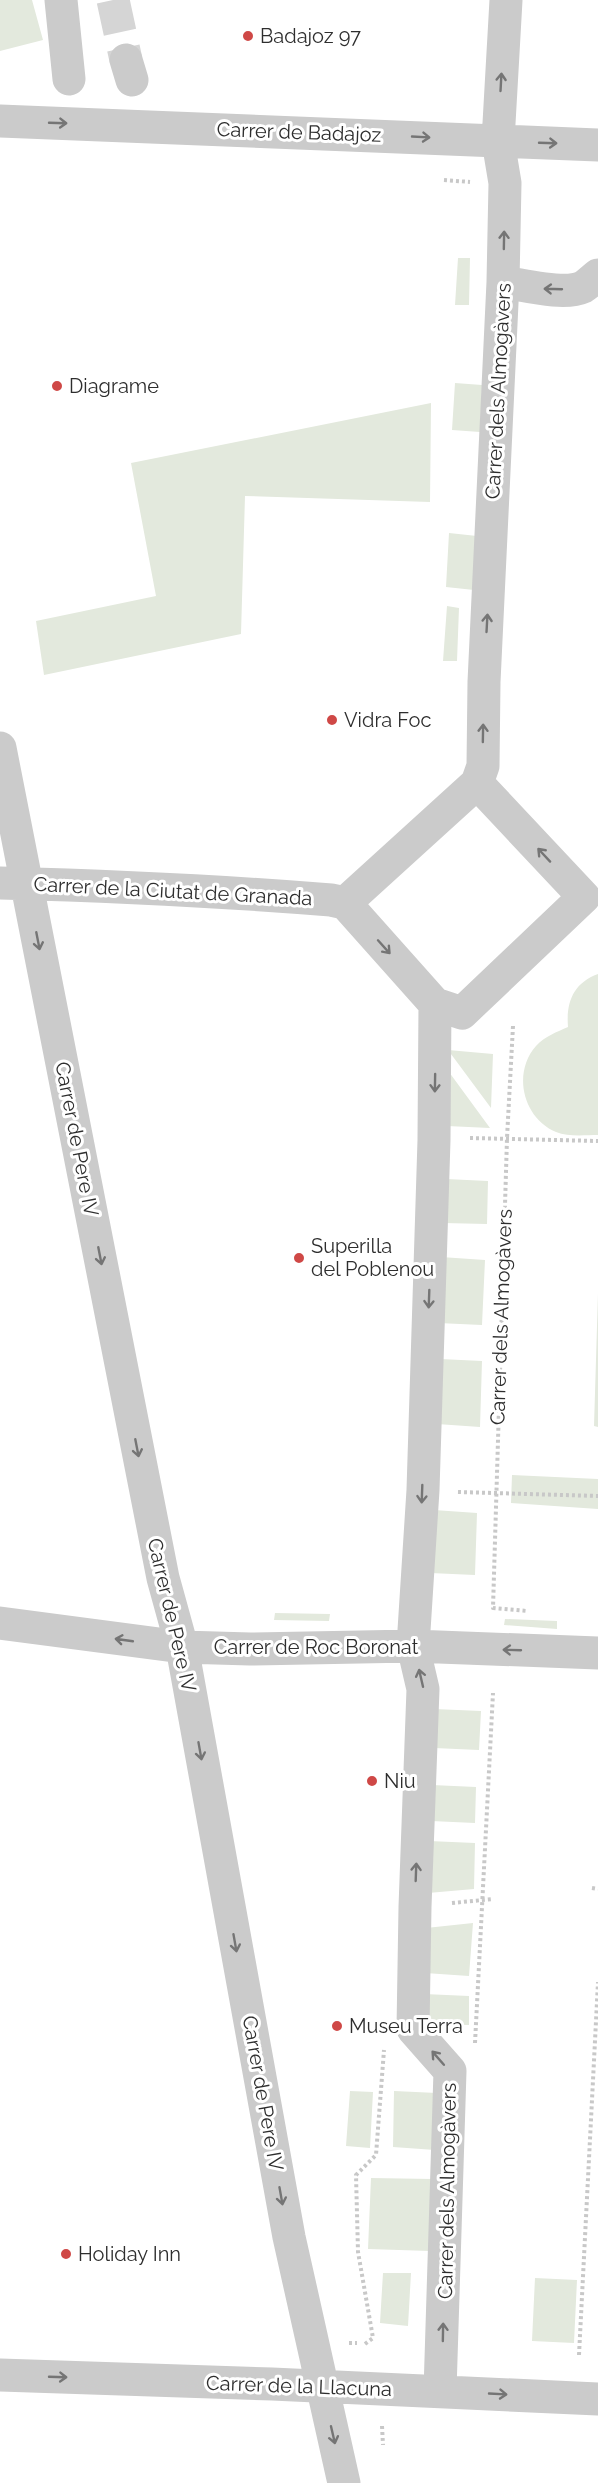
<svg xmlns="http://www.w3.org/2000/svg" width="598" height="2483" font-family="Raleway,sans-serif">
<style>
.green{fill:#e3e9dd}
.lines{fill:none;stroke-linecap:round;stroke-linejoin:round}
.minor-tunnel{stroke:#d5d5d5;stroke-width:33;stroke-dasharray:33 16;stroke-linecap:butt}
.path{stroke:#c8c8c8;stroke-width:4;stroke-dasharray:3 3;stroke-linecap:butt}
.minor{stroke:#cbcbcb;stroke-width:33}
.oneway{stroke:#757575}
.poi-dot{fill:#cf4846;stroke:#fff;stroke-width:2}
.labels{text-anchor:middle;stroke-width:6;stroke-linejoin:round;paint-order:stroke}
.poi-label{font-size:20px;fill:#2e2e2e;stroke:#fff;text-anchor:start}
.street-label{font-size:20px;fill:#2e2e2e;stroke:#fff}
</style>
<rect width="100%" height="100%" fill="#fff"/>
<!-- green -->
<path class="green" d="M0,0H32L43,40L0,51Z
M458,258H470L469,305H455Z
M455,383L482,385L480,432L452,430Z
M431,403L430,502L245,496L241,634L44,675L36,621L156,596L131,463Z
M449,533L477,536L474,590L446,587Z
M447,606L459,608L457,661H443Z
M598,974V1135C585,1135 568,1137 556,1132C523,1118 512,1073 536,1046C545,1036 557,1032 568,1027C566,1003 573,983 598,974Z
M448,1050L493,1054L491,1108Z
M449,1072L490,1128L447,1126Z
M446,1179L488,1181L487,1224L443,1223Z
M441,1257L485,1260L482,1325L438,1323Z
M598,1293V1427L594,1426Z
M440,1359L482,1361L480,1427L437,1424Z
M512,1475L598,1479V1509L511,1503Z
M434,1510L477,1513L475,1575L430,1573Z
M275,1613L330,1614L329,1621L274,1620Z
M505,1619L557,1621V1629L504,1625Z
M434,1709L481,1711L479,1750L434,1748Z
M432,1785L476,1787L475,1823L431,1821Z
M429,1841L475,1843L474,1889L428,1893Z
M473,1923L469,1976L425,1973L426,1928Z
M424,1994L469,1996V2025L423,2024Z
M350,2091L373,2092L370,2148L346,2146Z
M394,2091L437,2093L435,2150L393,2147Z
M371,2178L433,2179L430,2251L368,2249Z
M383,2273H411L408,2326L380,2323Z
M535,2278L577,2280L574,2343L532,2341Z"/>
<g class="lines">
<!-- minor-tunnel -->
<path class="minor-tunnel" d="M113,0L126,60"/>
<!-- path -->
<path class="path" d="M444,180L470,182
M513,1026L507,1138L493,1608L527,1611
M470,1138L598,1141
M458,1492L598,1496
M592,1888L598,1889
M452,1903L493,1899
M475,2043L493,1693
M349,2343H357
M365,2344L373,2338L358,2252L356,2175L376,2155L384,2050
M579,2355L598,1982
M382,2426L383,2445"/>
<!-- minor -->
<path class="minor" d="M61,0L69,79
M126,60L132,80
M0,121L598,145
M503,282C524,285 564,296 583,287C588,284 594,278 598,275
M0,748L163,1578L182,1647L289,2237L344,2483
M477,783L584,897
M0,883C111,886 220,891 331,900L345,903
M345,903L435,1004L434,1140L423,1490L413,1646L423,1689L415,1907L413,2029L450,2071L440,2391
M345,903L477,783L483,766L484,682L503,282L505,183L498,141L506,0
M435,1004L462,1013L584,897
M0,1623L182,1647L250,1649L413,1646L598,1653
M0,2375L272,2384L598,2399"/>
</g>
<!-- one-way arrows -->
<defs><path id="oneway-shaft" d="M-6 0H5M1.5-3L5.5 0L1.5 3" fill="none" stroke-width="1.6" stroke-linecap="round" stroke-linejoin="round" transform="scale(1.5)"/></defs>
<g class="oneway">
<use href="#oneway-shaft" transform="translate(501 82) rotate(-87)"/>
<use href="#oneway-shaft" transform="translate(58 123) rotate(2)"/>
<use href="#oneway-shaft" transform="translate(421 137) rotate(3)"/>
<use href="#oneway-shaft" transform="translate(548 143) rotate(2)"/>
<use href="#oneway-shaft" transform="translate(504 240) rotate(-89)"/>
<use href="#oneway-shaft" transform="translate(553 289) rotate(-178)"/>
<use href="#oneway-shaft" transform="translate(487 623) rotate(-87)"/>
<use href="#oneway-shaft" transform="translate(483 733) rotate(-89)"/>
<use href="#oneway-shaft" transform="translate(544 855) rotate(-133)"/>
<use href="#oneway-shaft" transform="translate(38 941) rotate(79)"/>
<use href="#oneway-shaft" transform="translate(384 947) rotate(48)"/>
<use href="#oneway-shaft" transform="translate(435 1083) rotate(91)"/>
<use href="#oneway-shaft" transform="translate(100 1256) rotate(79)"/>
<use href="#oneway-shaft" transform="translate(429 1299) rotate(92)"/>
<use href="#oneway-shaft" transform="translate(137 1448) rotate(79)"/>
<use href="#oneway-shaft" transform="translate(422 1494) rotate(92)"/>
<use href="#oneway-shaft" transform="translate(124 1640) rotate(-172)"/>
<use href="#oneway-shaft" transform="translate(512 1650) rotate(-178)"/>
<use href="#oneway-shaft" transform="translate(421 1678) rotate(-103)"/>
<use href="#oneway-shaft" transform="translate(200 1751) rotate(80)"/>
<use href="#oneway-shaft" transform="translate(416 1872) rotate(-88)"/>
<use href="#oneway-shaft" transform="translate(235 1943) rotate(80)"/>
<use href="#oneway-shaft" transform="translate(438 2058) rotate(-131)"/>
<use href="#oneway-shaft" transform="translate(281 2196) rotate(80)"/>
<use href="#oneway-shaft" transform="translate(443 2332) rotate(-89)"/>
<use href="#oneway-shaft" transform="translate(58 2377) rotate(2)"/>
<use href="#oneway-shaft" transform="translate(498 2394) rotate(3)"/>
<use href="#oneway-shaft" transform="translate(333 2435) rotate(77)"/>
</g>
<!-- markers -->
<g class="poi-dot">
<circle cx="248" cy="36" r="6"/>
<circle cx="57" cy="386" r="6"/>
<circle cx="332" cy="720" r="6"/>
<circle cx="299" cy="1258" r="6"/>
<circle cx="372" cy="1781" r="6"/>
<circle cx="337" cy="2026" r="6"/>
<circle cx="66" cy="2254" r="6"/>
</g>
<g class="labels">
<!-- poi labels -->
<g class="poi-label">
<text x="260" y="43">Badajoz 97</text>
<text x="69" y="393">Diagrame</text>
<text x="344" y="727">Vidra Foc</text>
<text x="311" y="1253">Superilla<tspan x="311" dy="23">del Poblenou</tspan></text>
<text x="384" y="1788">Niu</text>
<text x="349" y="2033">Museu Terra</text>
<text x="78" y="2261">Holiday Inn</text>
</g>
<!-- street labels -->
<g class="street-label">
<text transform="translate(299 132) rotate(2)" y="7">Carrer de Badajoz</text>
<text transform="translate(498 391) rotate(-87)" y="7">Carrer dels Almogàvers</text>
<text transform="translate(173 891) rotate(3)" y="7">Carrer de la Ciutat de Granada</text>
<text transform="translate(77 1139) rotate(79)" y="7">Carrer de Pere IV</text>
<text transform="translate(501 1317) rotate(-88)" y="7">Carrer dels Almogàvers</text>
<text transform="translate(172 1615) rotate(77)" y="7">Carrer de Pere IV</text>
<text x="316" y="1654">Carrer de Roc Boronat</text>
<text transform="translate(263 2093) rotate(80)" y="7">Carrer de Pere IV</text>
<text transform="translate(447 2191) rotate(-89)" y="7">Carrer dels Almogàvers</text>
<text transform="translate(299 2386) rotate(2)" y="7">Carrer de la Llacuna</text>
</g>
</g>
</svg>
